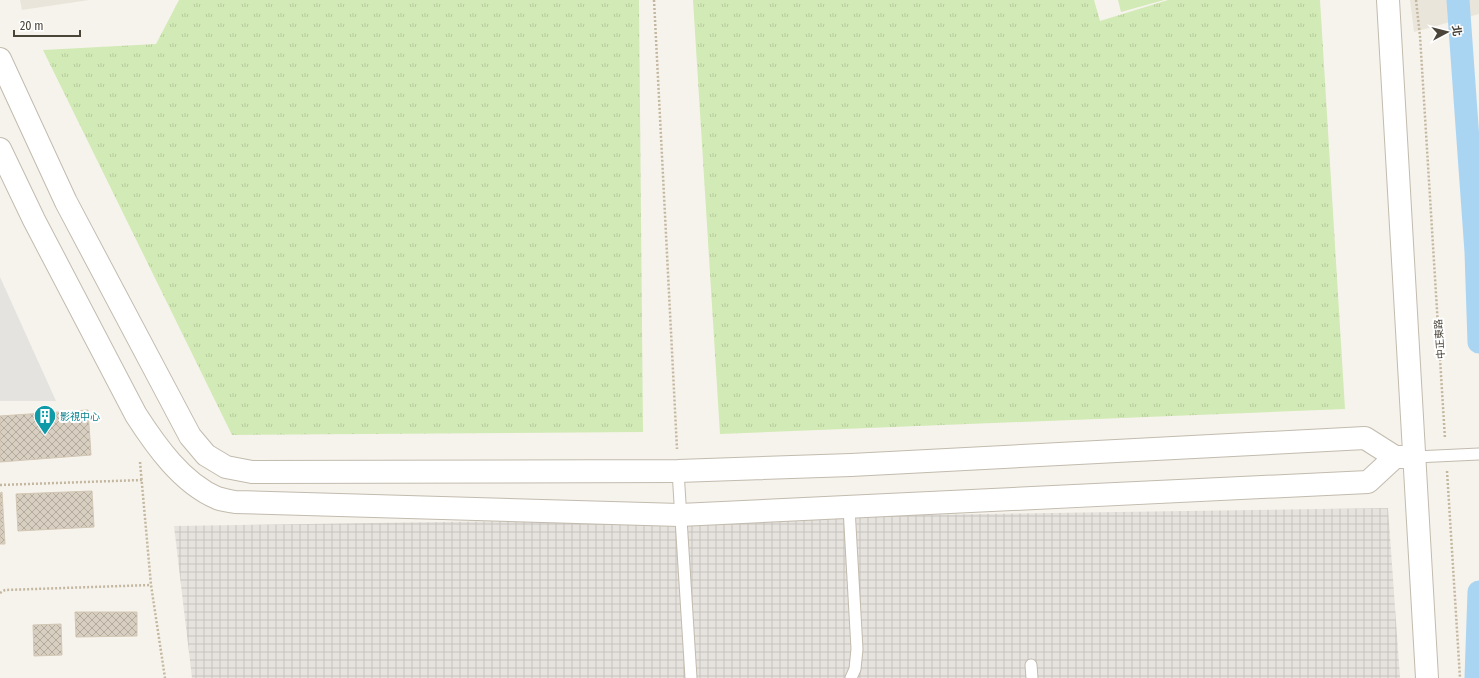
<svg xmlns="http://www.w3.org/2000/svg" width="1479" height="678" font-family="'Fira Sans Condensed','Noto Sans TC',sans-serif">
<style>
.residential{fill:#eae5da}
.industrial{fill:url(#industrial-grid)}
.grass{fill:url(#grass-tufts)}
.pitch{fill:#d2eab5}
.parking{fill:#e5e3e0}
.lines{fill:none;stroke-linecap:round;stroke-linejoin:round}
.canal{stroke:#a9d4f2;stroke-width:23}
.building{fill:url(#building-cross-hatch);stroke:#d3c7b4}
.service-casing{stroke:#c2bbae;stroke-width:13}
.minor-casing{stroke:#c2bbae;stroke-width:24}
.path{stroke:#c4b79f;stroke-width:2.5;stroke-dasharray:2 2;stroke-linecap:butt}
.service{stroke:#fff;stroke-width:11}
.minor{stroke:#fff;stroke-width:22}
.labels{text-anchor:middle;stroke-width:4;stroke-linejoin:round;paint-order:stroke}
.street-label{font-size:10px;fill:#4b4439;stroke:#fff}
.culture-label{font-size:10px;fill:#0d838f;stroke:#fff;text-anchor:start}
</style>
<defs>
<pattern id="industrial-grid" width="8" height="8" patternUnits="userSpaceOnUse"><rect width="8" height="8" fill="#e6e2dd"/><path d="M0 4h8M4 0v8" fill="none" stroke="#c7c3be"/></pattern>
<pattern id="grass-tufts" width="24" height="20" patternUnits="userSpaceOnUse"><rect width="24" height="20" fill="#d2eab5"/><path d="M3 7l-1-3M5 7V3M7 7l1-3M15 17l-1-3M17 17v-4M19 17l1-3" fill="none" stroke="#b6ca9c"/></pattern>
<pattern id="building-cross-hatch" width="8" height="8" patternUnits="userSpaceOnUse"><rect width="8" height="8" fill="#d8cfc1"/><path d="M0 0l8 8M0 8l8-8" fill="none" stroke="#b1aa9e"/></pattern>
</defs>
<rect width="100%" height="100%" fill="#f6f3ec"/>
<!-- residential -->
<path class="residential" d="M20,0H89L22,10Z
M1410,0H1479V14L1414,32Z"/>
<!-- industrial -->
<path class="industrial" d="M1388,508L1400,678H192L174,526Z"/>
<!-- grass -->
<path class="grass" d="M179,0H639L643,432L232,435L43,50L156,44Z
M693,0H1094L1100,21L1168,0H1320L1345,409L720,434Z"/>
<!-- pitch -->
<path class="pitch" d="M1118,0H1164L1121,12Z"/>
<!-- parking -->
<path class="parking" d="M0,277L56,401H0Z"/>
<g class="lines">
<!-- canal -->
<path class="canal" d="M1458,0L1476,252L1479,342
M1476,678L1479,592"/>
</g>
<!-- building -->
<path class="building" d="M88,410L91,455L0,462V416Z
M92,491L94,527L18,531L16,494Z
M2,492L5,544H0V493Z
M75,612H137V636L76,637Z
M61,624L62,655L34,656L33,625Z"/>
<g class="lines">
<!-- service casing -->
<g class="service-casing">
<path id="service" d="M1415,457L1479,454
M678,471L691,678
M849,508L857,649L855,669L851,678
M1031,665L1032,678"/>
</g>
<!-- minor casing -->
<g class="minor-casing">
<path id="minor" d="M1388,0L1427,678
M0,59L66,202L190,436L206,455L226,467L252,472L678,471L851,465L1365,438L1395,457H1415
M0,149L34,220L136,415C156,446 182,483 217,498C223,500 229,501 235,502L680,515L1368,482L1395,457"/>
</g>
<!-- path -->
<path class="path" d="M654,0L677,449
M1416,0L1420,36L1445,439
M140,462L151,585L165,678
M1447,471L1460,678
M0,485L142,480
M0,593L5,590L151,585"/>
<!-- service -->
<use href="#service" class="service"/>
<!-- minor -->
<use href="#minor" class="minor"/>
</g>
<!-- icons -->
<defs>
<g id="building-pin" transform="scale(1.15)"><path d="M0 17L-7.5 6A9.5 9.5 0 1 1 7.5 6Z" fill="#0f9aa8" stroke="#fff"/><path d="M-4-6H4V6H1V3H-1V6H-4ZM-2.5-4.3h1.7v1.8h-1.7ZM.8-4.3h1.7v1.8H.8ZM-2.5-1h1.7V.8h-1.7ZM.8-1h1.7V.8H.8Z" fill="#fff"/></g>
</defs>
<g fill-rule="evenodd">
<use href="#building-pin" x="45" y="416"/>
</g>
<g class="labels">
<!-- street labels -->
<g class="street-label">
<text transform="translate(1439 339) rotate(-94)" y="4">中正東路</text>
</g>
<!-- culture labels -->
<g class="culture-label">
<text x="60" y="420">影視中心</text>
</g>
</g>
<!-- north arrow -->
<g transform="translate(1447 32) rotate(83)" stroke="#ffffff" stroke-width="3" paint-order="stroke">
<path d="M0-3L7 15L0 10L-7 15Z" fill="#4b4439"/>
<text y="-6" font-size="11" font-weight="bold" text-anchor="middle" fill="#4b4439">北</text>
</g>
<!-- scale -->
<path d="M14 30v6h66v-6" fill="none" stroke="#4b4439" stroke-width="2"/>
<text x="20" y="30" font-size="12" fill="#4b4439" stroke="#ffffff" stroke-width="3" paint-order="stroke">20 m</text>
</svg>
